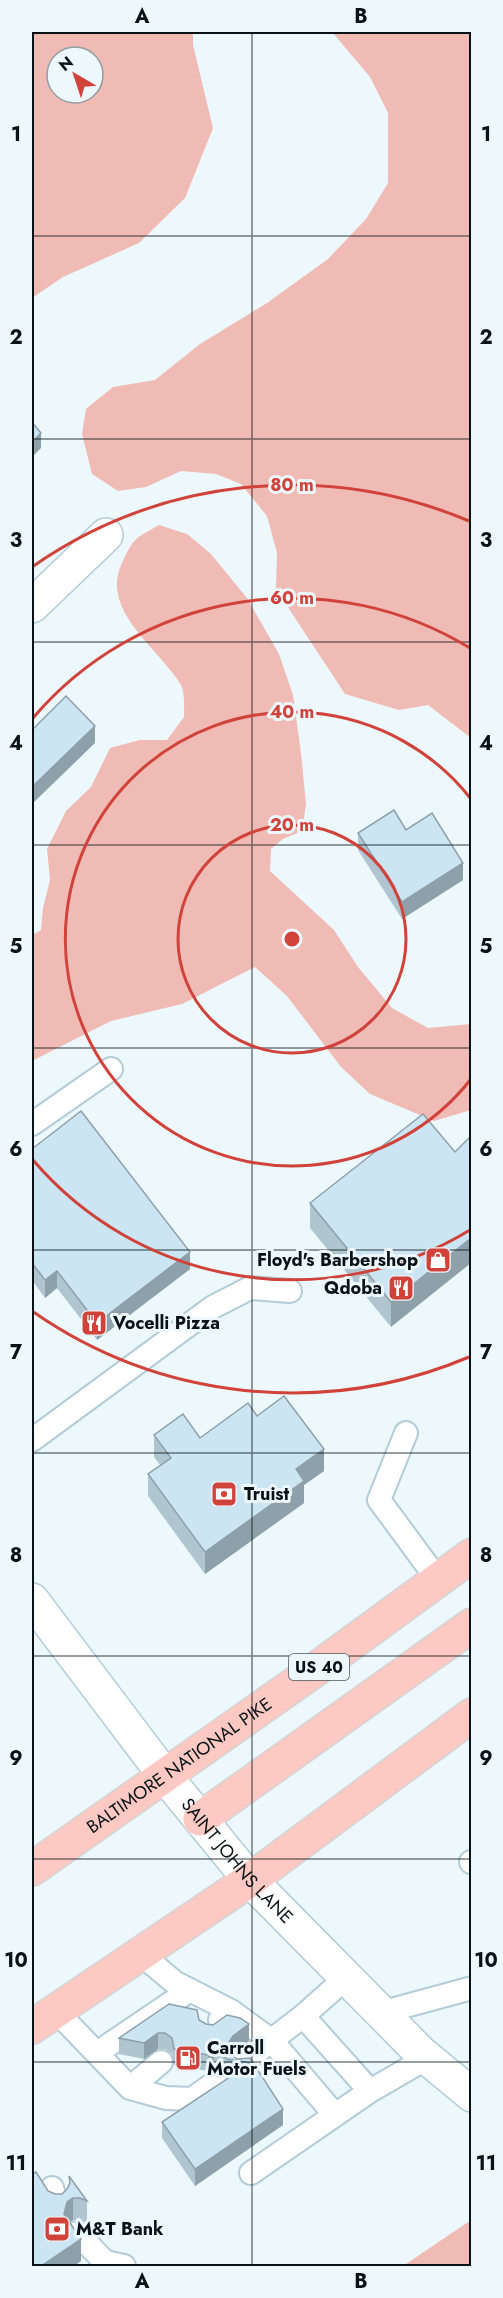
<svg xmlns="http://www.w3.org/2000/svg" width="503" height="2298" font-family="Jost,sans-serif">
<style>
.green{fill:#f0bbb4;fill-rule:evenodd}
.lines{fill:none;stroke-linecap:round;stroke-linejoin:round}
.service-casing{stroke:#b2ccd8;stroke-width:26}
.minor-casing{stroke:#b2ccd8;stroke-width:36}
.tertiary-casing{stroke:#b2ccd8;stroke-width:36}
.primary-casing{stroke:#d3d4d5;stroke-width:36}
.service{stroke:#fff;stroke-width:22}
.minor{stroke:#fff;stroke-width:33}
.tertiary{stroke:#fff;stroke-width:33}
.primary{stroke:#fdc9c2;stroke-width:33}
.wall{fill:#afc5d0}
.shaded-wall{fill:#8ea0a9}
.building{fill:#cbe5f2;stroke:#8ea0a9;stroke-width:1.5}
.grid{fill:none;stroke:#091216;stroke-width:1.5;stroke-opacity:0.55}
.ring{fill:none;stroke:#d0423a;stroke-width:3}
.labels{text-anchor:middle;stroke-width:6;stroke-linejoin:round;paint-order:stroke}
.shield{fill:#edf8fd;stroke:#4d575b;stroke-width:1.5}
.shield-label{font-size:16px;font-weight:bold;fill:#091216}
.poi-label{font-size:18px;font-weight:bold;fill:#091216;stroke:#edf8fd;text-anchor:start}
.street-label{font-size:18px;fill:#091216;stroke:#edf8fd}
.centre{fill:#d0423a;stroke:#edf8fd;stroke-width:3}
.ring-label{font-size:18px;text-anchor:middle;font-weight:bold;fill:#d0423a;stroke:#edf8fd;stroke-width:6;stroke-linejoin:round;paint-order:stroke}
.neatline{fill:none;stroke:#091216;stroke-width:2}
.grid-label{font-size:20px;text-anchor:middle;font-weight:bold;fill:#091216}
</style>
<rect width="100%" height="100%" fill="#edf8fd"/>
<!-- green -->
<path class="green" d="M32,32H193V45L213,128L185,198L139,243L63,277L32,298ZM57,57H93V93H57Z
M332,32H471V738L428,705L399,710L345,694L276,589L277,553L267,516L241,484L216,474L181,471L146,487L118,491L92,474L82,434L86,409L113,387L155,380L200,344L267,303L328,259L366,219L388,183V113L370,77Z
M159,525L187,534L211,554L247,598L279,654L293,695L301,753L306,804L302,831L283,839L271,849L270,871L334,930L358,967L392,1008L428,1028L471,1024V1110L434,1121L370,1094L341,1067L287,996L255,967L182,1004L111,1021L32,1061V935L41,930L43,908L50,880L47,849L66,811L91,787L110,748L140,740H167L184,717C184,708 185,693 181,685C160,649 99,611 122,563C134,537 135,539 159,525Z
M471,2220V2266H403Z"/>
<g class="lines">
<!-- service casing -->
<g class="service-casing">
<path id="service" d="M32,1124L111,1069
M406,1433L379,1500L438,1580
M32,1440L213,1307L250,1288L290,1291
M471,1862H472
M141,1954L174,1982L231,2011L220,2020
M56,2011L130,2088L166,2098L192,2099L216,2082
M231,2011L272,2041L335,2115
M380,2013L472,1988
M303,2016L370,2091
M97,2053L190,1990
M242,2063L303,2016L346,1978
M130,2088L161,2062
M251,2173L370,2091L427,2058
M52,2188L57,2203
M77,2233L105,2262L124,2266"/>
</g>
<!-- minor casing -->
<g class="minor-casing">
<path id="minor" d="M32,606L106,535"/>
</g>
<!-- tertiary casing -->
<g class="tertiary-casing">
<g id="tertiary">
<path id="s1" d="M32,1600L165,1776L250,1880L421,2053L472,2095"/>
</g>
</g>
<!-- primary casing -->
<g class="primary-casing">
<g id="primary">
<path d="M200,1819L472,1625"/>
<path id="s2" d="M32,1869L312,1672L472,1555"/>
<path d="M32,2027L250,1880L472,1715"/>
</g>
</g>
<!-- service -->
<use href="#service" class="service"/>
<!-- minor -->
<use href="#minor" class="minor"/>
<!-- tertiary -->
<use href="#tertiary" class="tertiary"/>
<!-- primary -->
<use href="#primary" class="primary"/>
</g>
<!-- wall -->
<path class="wall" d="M406,830L463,880L402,919L358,850V833Z
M32,1149L190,1269L97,1340L57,1288L45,1298L32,1280Z
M455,1152L391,1327L310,1228V1203Z
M257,1416L324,1471L304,1485V1503L205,1574L148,1496V1474L160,1465L154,1457V1435L200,1438Z
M199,2020L206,2024L249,2041L233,2053L232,2055L237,2059L250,2058L283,2125L195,2186L162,2138V2122L232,2076L227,2075L221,2070L214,2069L208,2071L174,2065L172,2054L165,2049H158L144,2059L119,2054V2038Z
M69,2176L87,2201V2223L80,2220H73L70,2222L81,2261L74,2266H32L48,2191L55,2194H62L67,2189L69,2185Z"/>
<!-- shaded-wall -->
<path class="shaded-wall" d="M41,433V448L32,457V442Z
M95,726V743L32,804V787Z
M463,863V880L402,919V902Z
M471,1238V1263L391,1327V1302Z
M190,1252V1269L97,1340V1323Z
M57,1271V1288L45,1298V1280Z
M324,1449V1471L304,1485V1503L205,1574V1552L296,1469Z
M249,2024V2041L233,2053L229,2059V2042L233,2036Z
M158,2033V2049L144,2059V2043Z
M214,2052V2069L208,2071V2055Z
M283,2109V2125L195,2186V2169Z
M73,2198V2220L67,2224L64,2214L67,2202Z
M81,2239V2261L74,2266H41Z"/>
<!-- building -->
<path class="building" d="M32,422L41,433L32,442Z
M66,696L95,726L32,787V730Z
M394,810L406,830L432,813L463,863L402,902L358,833Z
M81,1111L190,1252L97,1323L57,1271L45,1280L32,1263V1149Z
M423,1114L455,1152L471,1136V1238L391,1302L310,1203Z
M284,1396L324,1449L296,1469L304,1481L205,1552L148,1474L171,1458L154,1435L183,1414L200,1438L248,1403L257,1416Z
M169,2004L197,2010L199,2020L206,2024L213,2025L227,2015L240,2018L249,2024L233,2036L229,2042V2049L232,2055L237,2059L250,2058L283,2109L195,2169L162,2122L251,2063L227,2059L221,2053L214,2052L208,2055L174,2049L172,2038L165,2033H158L144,2043L119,2038Z
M36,2172L48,2191L55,2194H62L67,2189L70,2183L69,2176L87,2201L80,2198H73L67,2202L64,2214L81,2239L41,2266H32V2174Z"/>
<!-- grid -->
<path class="grid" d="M252,32V2266M32,236H472M32,439H472M32,642H472M32,845H472M32,1048H472M32,1250H472M32,1453H472M32,1656H472M32,1859H472M32,2062H472"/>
<!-- distance rings -->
<g class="ring">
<circle cx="292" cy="939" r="114"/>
<path d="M471 1079A227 227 0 1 1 471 799"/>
<path d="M470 1230A341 341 0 0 1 33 1160M33 718A341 341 0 0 1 470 648"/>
<path d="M469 1357A454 454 0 0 1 32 1311M32 567A454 454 0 0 1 469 521"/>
</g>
<!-- icons -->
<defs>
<g id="shop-square" transform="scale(1.35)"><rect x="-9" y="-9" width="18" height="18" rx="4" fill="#d0423a" stroke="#edf8fd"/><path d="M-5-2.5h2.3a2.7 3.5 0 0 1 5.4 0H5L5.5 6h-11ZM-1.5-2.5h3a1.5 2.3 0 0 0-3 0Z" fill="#fff"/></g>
<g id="restaurant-square" transform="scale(1.35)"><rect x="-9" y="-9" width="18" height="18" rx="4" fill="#d0423a" stroke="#edf8fd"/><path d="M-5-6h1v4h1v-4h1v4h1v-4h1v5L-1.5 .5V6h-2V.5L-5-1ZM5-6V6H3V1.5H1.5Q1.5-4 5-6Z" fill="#fff"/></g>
<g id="bank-square" transform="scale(1.35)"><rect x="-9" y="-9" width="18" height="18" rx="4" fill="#d0423a" stroke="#edf8fd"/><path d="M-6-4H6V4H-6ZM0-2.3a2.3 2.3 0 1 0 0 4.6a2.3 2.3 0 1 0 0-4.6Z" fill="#fff"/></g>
<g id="fuel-square" transform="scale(1.35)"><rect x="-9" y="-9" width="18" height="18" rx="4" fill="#d0423a" stroke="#edf8fd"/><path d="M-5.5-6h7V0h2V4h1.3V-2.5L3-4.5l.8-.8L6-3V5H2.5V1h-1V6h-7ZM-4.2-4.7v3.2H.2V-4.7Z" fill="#fff"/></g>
</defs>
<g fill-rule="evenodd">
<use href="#shop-square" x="438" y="1260"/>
<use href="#restaurant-square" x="401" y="1288"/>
<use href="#restaurant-square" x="94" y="1323"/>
<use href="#bank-square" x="224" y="1494"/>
<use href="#fuel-square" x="188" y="2058"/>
<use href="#bank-square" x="57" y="2229"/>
</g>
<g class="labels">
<!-- shield labels -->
<rect class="shield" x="289" y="1654" width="60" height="26" rx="4.5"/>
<g class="shield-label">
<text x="319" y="1673">US 40</text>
</g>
<!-- poi labels -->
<g class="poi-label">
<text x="418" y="1266" text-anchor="end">Floyd's Barbershop</text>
<text x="382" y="1294" text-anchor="end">Qdoba</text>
<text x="113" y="1329">Vocelli Pizza</text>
<text x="244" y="1500">Truist</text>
<text x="207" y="2054">Carroll<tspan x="207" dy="21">Motor Fuels</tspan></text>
<text x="76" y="2235">M&amp;T Bank</text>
</g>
<!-- street labels -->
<g class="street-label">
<text dy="6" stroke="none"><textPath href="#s2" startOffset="180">BALTIMORE NATIONAL PIKE</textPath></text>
<text dy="6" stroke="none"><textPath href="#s1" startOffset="332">SAINT JOHNS LANE</textPath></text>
</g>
</g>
<circle cx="292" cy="939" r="9" class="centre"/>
<g class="ring-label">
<text x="292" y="491">80 m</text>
<text x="292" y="604">60 m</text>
<text x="292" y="718">40 m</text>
<text x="292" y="831">20 m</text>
</g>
<!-- border -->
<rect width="503" height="2298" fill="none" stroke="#edf8fd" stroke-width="66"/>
<!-- north arrow -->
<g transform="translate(75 75) rotate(321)"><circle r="28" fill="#edf8fd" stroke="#929ca1" stroke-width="1.5"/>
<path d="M0-4.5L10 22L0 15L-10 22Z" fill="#d0423a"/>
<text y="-9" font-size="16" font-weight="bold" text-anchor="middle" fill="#091216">N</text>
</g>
<rect x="33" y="33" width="437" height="2232" class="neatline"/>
<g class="grid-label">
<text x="142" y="23">A</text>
<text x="361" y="23">B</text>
<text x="16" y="141">1</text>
<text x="486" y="141">1</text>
<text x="16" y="344">2</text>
<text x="486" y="344">2</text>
<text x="16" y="547">3</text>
<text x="486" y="547">3</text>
<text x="16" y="750">4</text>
<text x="486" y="750">4</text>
<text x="16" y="953">5</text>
<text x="486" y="953">5</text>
<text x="16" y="1156">6</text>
<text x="486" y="1156">6</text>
<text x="16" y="1359">7</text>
<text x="486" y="1359">7</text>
<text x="16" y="1562">8</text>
<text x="486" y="1562">8</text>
<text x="16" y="1765">9</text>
<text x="486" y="1765">9</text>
<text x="16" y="1967">10</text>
<text x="486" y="1967">10</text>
<text x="16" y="2170">11</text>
<text x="486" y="2170">11</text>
<text x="142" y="2288">A</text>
<text x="361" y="2288">B</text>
</g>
</svg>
